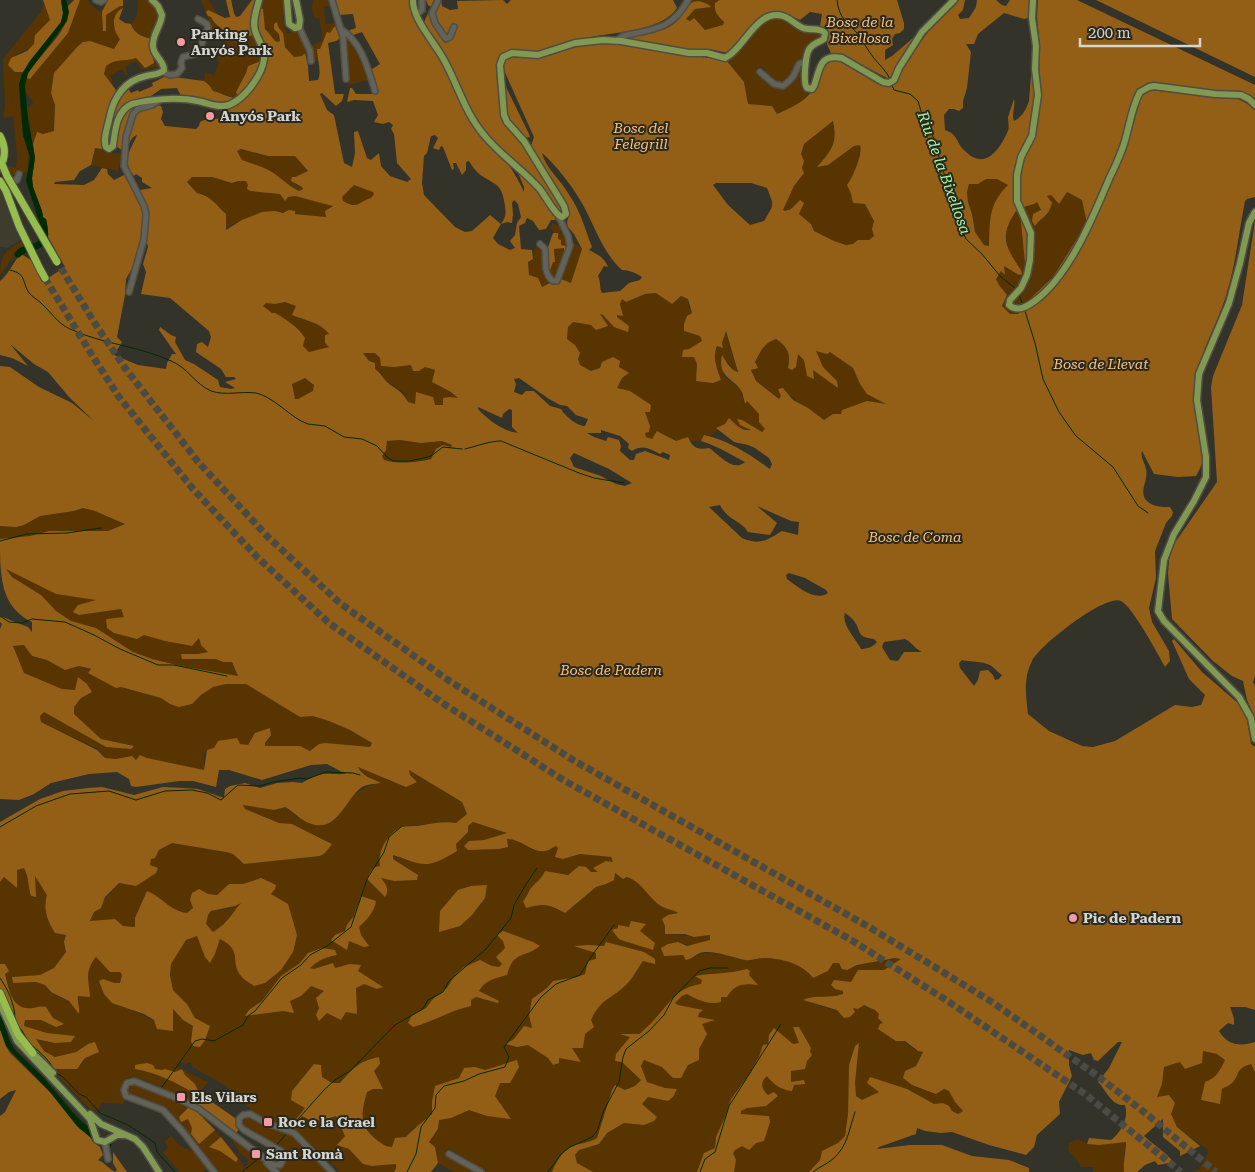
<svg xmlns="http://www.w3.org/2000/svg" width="1255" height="1172" font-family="'Roboto Serif',serif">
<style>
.built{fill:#3d3c2d}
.green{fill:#583500}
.forest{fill:#935f16;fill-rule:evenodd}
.water{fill:#002b02}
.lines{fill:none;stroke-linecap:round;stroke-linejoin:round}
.stream{stroke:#002b02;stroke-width:1}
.river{stroke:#002b02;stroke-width:7}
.highway-tunnel{stroke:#4b4b43;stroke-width:7;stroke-dasharray:7 3.5;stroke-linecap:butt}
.minor-casing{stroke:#4e4e47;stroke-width:8}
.major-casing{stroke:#4e4e47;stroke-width:9}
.highway-casing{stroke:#4e4e47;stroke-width:9}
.minor{stroke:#626258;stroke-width:5}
.major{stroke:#829951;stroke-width:6}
.highway{stroke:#97be4d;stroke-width:7}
.highway-bridge-casing{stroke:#4e4e47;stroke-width:9;stroke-linecap:butt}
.highway-bridge{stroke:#97be4d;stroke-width:7}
.poi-dot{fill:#f49aa3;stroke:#292920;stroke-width:2}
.labels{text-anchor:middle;stroke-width:4;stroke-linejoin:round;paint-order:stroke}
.park-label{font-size:14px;font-style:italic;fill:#fcc17c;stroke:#292920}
.poi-label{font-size:14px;font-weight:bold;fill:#d5d5cf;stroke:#292920;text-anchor:start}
.water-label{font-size:15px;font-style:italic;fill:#a4f6a3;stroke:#292920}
</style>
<rect width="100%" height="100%" fill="#33332a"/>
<!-- built -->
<path class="built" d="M0,187L13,223L21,240L7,248L0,247Z"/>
<!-- green -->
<path class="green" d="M80,0H88L91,5L100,12L108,0H123V8L119,19L122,35L114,49L90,41L83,42L78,46L54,73L51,93L55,105L54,131L43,134L37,132L33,144L26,106L30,107L33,102L25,91L26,78L30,79L68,33Z
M138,0H147L156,7L160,17L149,38L137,33L131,26L137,14Z
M201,0H209L219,17L233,36L244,32L253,35L261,48V61L248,66L238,96L235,98L213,91L209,85L204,81L205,72L214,75L219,62L217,60L221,51L217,49L218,45L222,47L226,37L213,31Z
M260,0H284L286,15L282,16L287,34L291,32L290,29L297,30L307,49V51L302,56L294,57L285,46L283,33L274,24V29L279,34L280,41L277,42C266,32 259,16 260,0Z
M313,0H328L329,6L324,7L325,22L326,24L337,23L341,40L336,41L340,37L335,27L320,50L317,49L318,61H315L310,46L323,40L319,18H315L312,9Z
M690,0H734H720L724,22L723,26L705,30L698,23L686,19L695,9L706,8L691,3L681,17Z
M44,3L50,20C48,23 44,26 42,29C32,45 36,48 16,54L12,68L18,72H23L19,84V95L23,135L29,152L27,172L11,176L6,166L16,167L17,155L13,116L3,118L5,105L3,59L41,12Z
M774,18H780L808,33L822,34L821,38L806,47L802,59L795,63L792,73L782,84C773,83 768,75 764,68L760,66L756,72L758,77H764C783,96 788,86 803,69L801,86L806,92L809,94L797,105L777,114L772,106L748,104L744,82L726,60C743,54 754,25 774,18Z
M345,36L356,47L369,80L349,85Z
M153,56L159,65V68L153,67L142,70L136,61L125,67L128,74L125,75L122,69L110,76L113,81L111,83L104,74L106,66C116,58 125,62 136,58L142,66L154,64Z
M833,121C836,134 835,143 828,155L843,153L854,146L860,145C863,154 853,177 847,185L851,194L853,203L865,204L874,221L872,229L875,236L869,240H858L853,244L846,245L834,241L814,231L811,224L799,214L802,209L794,205L791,209L785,211L783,209L794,186L799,180L802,168L801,154L804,144Z
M94,148L102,149V152L122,154L118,171L91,165Z
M240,149L268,156H295L308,171L295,177L296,185L302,187L303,189L299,191C289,186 282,179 272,172C262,166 252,164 242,160L237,151Z
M192,177H212L232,183L238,181H246L250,191L281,194L283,199L295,196L333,205L328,209L326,217L274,211L233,224L225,230L226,214L204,194L197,193L187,182Z
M986,179H998L1008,185L990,218L989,246L984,245L975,232L972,214L968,202L967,192L969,184H978Z
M354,185L373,191L374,194L371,198C357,202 359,210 342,201V197Z
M1067,192L1082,200L1088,223C1071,248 1048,298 1018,304L1020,314H1010L1002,306L1007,295L999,285L996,279L1001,271L1005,275L1003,266L1019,275L1021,270C1005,246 999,237 1016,211L1020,213L1025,263L1022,217L1024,207L1034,204L1037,202L1041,211V218L1048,215L1047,196L1051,195L1059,204Z
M552,223L561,227L560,233L566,234L568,246L555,279L552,278L549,273L553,261L555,262L554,249L566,248L567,246L561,245L558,239V233H555L550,228Z
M22,241L24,247L16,253L0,275C0,255 5,251 22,241Z
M572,241L582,249L571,283L561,279L572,250Z
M536,247L544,253L545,273L550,283L542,287L529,275L528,262L533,259L534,249Z
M657,293L672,304L681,296L688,299L689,307L693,313L684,331L700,336L702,342L682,357L694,356L697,364L696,381H702L719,374C714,366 714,354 718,345L722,343L725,330L738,373L735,372L722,355L724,376L741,390L744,403L747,401L759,414L766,429L762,432L738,419L740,425L752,431H748L725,424L717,428L718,430L710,436L704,435L701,441H690L688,437L677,441L658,431L652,439L646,437L630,391L617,388L622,378L629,373L600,368L591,371L580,365L578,358L580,353L575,345L567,339L568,327L573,322L591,325L607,326L599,314L603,315L614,326L624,322L617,318V315H622L620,304L622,298L626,302L645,294Z
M285,302L297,306L299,318L315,322L328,331L330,335L329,347L309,352L303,346L301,332L275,313H272L263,306L266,303L275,304Z
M776,339L786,346L796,367L798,353L812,369L837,381L823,367L815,351L830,352L840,357L853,368L860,384L889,405L859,404L844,410L842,415H832L824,420C810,412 793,400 783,388L781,396L779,399L756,381L751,370L758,368L755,363C760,352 764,343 776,339Z
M362,353H375L380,358L411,365L413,371H419L425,367L435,370V384L451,392L459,399L449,397L444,398L443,406L435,405L416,392L415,404L408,402L404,393L384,379L381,373L375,369Z
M305,378L315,385L313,392L298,399H295L292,384Z
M400,440L421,443L442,441L452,445L451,448L436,449L431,458C416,463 400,464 384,460L382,456L386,450L387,441Z
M83,508L95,511L126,523L108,531H49L30,536L0,539V526L16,527L24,525L40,516L74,511Z
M5,568L56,594L98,600L79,615L121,609L125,617L106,619C135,631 162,642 192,646L199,637L208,652L198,654H182L193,660L216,659L223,662H232L238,677L181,666L152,659L133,652L96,628L71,621L56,611L41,595L12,577Z
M24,645L32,656L47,660L65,670L79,666L91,670L88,673L121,687L161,698L170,704H192L201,695L213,687L226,684H246L300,717L313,716L329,721L350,730L372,743L370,747L319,744L310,751L300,746H264L271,735L270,728L248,745L207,750L204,754V770L147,758L140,755L136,760L132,756L116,759L105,758L98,749L41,722L40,716L44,712L106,747L134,746L101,739L74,714V707L81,698L92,692L62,689L23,673L13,646Z
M358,766L393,782L410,775L409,770L412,771L462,802L467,814L456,823L445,822L401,827L381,866L367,879L385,897L380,878L394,881L417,880L418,875L393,858L392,855L413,862L428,864L457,851L456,844L468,832V826L472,822L507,833L484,840L469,841L468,850L499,849L508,847L507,838C520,839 531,854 545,851C548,851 553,847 555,845L558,848L556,857L563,859L580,854L611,857L614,863L594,868L599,873C584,871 540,875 531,888C527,893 529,895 523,901L526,908C545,902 548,903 565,913L596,887L606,884L615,873L636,879L663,907L675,911L679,914L665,926V934C681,934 695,937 710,935V940C698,945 690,947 678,942L683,955L691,959C711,945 726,959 748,960C753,961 758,958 763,958C780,957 803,964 813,978L828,971L833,963L839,962L847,970C859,964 889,958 902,959L884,970H858L852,982H841L835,989L843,991V994L837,997H809L810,1002C818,1005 827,1009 836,1010C849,1011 861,1002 874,1009C889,1018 904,1050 923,1052L916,1066L905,1071L903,1078L913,1085L936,1094L944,1089L950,1091L955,1102L963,1111L958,1114L952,1111L943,1103L934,1104L907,1089L893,1085L862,1100L856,1096L855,1082V1046L849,1065L848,1114L845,1136L838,1143L822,1151L820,1160L809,1172H593L577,1163L575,1155L579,1150L599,1144L606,1134L624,1123L644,1125L657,1117L641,1104L648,1097L668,1101L673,1097L677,1089L665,1088L647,1082L641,1067L645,1059L661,1066L681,1078L642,1051L631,1072L641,1079L634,1087L625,1090L615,1085L612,1090L597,1138L560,1156L552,1172H487L448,1148L445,1151L446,1156L476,1172H454L438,1163L435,1147L429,1142L438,1131L439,1120L413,1128L406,1137L393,1148C383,1146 365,1134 362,1124C359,1114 364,1101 367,1092L373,1089H382L374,1070L380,1064L379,1057C359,1061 352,1068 340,1083H332L322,1077V1066L314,1065L292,1091L305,1108L290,1128L271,1122L256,1114L224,1085L193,1067L190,1062L185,1064L180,1062L177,1067L208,1082L193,1102L162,1089L168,1078L161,1087C153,1084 142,1078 133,1077C120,1077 118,1094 128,1100L125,1099L123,1104L102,1103L97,1111L89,1108L51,1069L81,1065L85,1058L88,1044L76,1052L55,1057L44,1051L35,1039L55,1043L71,1042L74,1036L47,1033L24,1026L25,1020H41L56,1027L45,1007C40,1006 38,1007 33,1008C12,1011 9,990 5,973L9,970L5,964H0V882L4,877L17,887V870L24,868C29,877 28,886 31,896L35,898V875L48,895L45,904L66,935L64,942L66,952L54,968L40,975L12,977L13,983L36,982L45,985L51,992L80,1008L77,1001L78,995L90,997C89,979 84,972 96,957L102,964L120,972L122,975L120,983H114L103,979L131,1009L173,1031L172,1008L183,1020L193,1026L191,1041L195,1018L187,1004L173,990L170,975L171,964L186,940L197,936L201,944L215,954L226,925L213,932L206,924C210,901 223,915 236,905C245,899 253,887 261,878L243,884H229L218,895L208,894L187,913L177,912L167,904L135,927L123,926L115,919L90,921C97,906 108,896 119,883L136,886L145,879L151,859L155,858L159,850L172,843L226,852L233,854L244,864L320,856L332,843L292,824L279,823L245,809L242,804L274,810L285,807L298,818H337C349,800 357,787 380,783C372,778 362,775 358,766Z
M1202,1051L1217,1054L1226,1060C1219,1074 1207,1085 1201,1100L1220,1104L1222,1089C1225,1087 1231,1085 1233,1082C1241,1071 1235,1068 1251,1064L1255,1072V1172H1192L1199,1170L1209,1151L1177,1127L1171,1114L1157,1097L1162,1084L1164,1067L1180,1062L1186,1069L1202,1063Z
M131,1084L181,1101L199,1112L236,1154L245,1168L248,1165L247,1163L249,1160L240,1153L236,1145L233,1142L235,1139L259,1156L270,1172H218L190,1135L161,1105L131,1096L127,1092L128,1085Z
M308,1112L320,1121L337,1116L346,1136L342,1139L372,1166L396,1164L394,1172H340L318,1150H314L292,1129L301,1116Z
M245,1117H249L267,1127L291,1134L328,1172H279L275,1168C286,1164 288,1160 283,1149L247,1129L242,1125Z
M171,1136L180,1146L194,1152L207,1168L202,1172H180L163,1153L168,1147L164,1142Z
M1078,1139L1088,1144L1126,1142C1125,1153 1123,1160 1124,1172H1093V1167H1081L1076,1159L1068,1150L1069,1143Z"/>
<!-- forest -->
<path class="forest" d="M43,0H61L63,13L61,22L23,72H15L8,65L11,58L27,51L34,44L35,35L50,20Z
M74,0H80L68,33L30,79L26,78C36,55 72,32 68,6Z
M108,0H123V6H120L106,15V31H103L102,12Z
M226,0H231L234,13L236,17L240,16L252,0H260V8L263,9L265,29C270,33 273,40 277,42L280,41L279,34L274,29V24L277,22L278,27L283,33L285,47L294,57L302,56L305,53L308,66L309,81L318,80C322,71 317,59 317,49H320L327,32L330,33L335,26L340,38L336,41L328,43L335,94H344L342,101L336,106L322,93L320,94L327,110L334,115L344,163L352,167L355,153L354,132L358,131L367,158L371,160L379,153L381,166L390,176L407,182L411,179L397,163L394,134L391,129L393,125L389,122L383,124L374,122L378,115L373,101L354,100L347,102L350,88H352L356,94H374L377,92L369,71L380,64L362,32L353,35L350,32V30L356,28L353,14L339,15L335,0H411C411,21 429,39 439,57C447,69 450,83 458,95C478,128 508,156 524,192V187L518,173H520C534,188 548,200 556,220H551L546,229L539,230L533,221L527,218L525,223L519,226L521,249L532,250L533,259L528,262L529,275L538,278L542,287L550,283H559L561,279L571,283L582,249L574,234L568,227L567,222L569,216L567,205L531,146L534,137L503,68L504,60L514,55L525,57L579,45L608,42L683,55L726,60L744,82L748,104L772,106L777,114C793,107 809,100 817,83C821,74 822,67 830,60C853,59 875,91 896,84L907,60L934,24L959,0H965L963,10L958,15L960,19L969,18L976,7L977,0H996L1002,5L1006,6L1010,0H1030L1029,18L1024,19L1004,13L978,34L974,44H966L971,52L967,88L963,101V108L959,111L954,109H949L944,115L945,130C959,135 956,143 965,151C985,171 999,150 1007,133C1010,128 1008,122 1008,117C1010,111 1012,105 1014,99C1016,106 1011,114 1014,121C1022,117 1026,110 1029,101L1033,49L1040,47L1037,17L1038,0H1077L1255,85V105L1240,94L1149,85L1144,86L1136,94L1139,99L1144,93L1150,90L1219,98L1238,99L1246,103L1255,110V197L1247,199L1245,201C1239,231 1236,263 1227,292C1218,325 1197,355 1194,390C1193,411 1206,438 1203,458C1202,465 1199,471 1196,476L1178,477L1154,474L1142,451C1140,457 1145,463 1146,469C1149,481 1137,493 1148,502C1155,507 1162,507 1170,507L1173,512L1172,516L1166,523L1155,551L1156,578L1149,608L1152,622L1169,651L1170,661L1165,667C1158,654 1132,606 1121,601C1105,594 1039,646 1032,661C1023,679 1026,695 1028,714L1049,731L1082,746L1093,747L1115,741L1175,705L1192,707L1201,705L1205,695L1189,679L1172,641L1174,639L1202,672L1239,704L1247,720L1251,744L1255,747V1010L1245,1007H1230L1234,1018V1025L1228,1023L1219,1031C1227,1045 1240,1047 1255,1042V1072L1251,1064C1235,1069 1241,1072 1233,1082C1231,1085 1225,1087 1222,1089L1220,1104L1201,1100L1205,1082C1216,1078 1220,1071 1225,1060L1217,1054L1203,1051L1202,1063L1185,1069L1180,1062L1164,1067L1162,1084L1157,1097L1169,1095L1175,1103L1171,1114L1177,1127L1200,1146L1180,1156V1151L1163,1137V1119L1144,1136C1154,1145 1165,1152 1174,1162L1158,1165L1155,1161L1145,1165L1137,1172H1124C1123,1160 1126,1153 1126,1142L1099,1145L1087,1144L1089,1138L1111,1140C1121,1132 1129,1119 1125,1105C1111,1106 1107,1091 1098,1082L1109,1068L1122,1042H1118L1098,1061L1094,1060L1091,1053L1083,1055L1069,1050V1065L1072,1076L1059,1102L1060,1114L1037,1135L1034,1147L1026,1155L989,1145L952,1132L941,1133L925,1131L917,1128L916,1134L879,1147L877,1149L910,1145H942L972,1156L1009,1160L1029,1168V1172H809L820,1160L822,1151L838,1143L845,1136L848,1114L849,1065L855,1046L859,1043L855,1082L856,1096L862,1100L879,1092L867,1083L870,1077L907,1089L934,1104L943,1103L949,1106L952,1111L958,1114L963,1111L955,1102L949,1091L944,1089L936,1094L912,1085L903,1078L905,1071L916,1066L923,1052L918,1051L905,1041H896L878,1029L880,1024L883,1023L878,1018L879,1014L875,1010L864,1005L858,1009L853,1008L855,1012L850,1017L844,1018L837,1010L803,1000C815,994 830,999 843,994V991L835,989L831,985L834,980L851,982L858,970H884L901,959L895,958L857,965L847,970L842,969L839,963H833L828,971L813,978C803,964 781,958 764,958C758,958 752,961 745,960C734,958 711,949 700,953C695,955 692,959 686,960L683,955L664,956L661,948L668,944L678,942L687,946L710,940V935L694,937L685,934H665V926L662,919L668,915L678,913C674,910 669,910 663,907C649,900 643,882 627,877L623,879L615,873L614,880L606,884L596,887L565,913C549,904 544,903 526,908L523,901C528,896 528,891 532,887C537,881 541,880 545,871L568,875L579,866L586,867L591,872H598L593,868L606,861L613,862L611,857L580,854L563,859L555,857L558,848L556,846C553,847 548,851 545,851C531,853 520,838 507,839L508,847L499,849L468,850L464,846L469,841L484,840L507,833L473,822L468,826V832L456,844L457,851C449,856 437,863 428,864C416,865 404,858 393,855V859L418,875L417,880L394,881L381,878C386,885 390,889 385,897L367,879C370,872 372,867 380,866C377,852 388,832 402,827C406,826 412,826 417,826C431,824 443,821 456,823L467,814L462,802L409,770L410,775L417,782L406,787L358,767C362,776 373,779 381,783C375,784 368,784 362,787C346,798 339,829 315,825C301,822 296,813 285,807L274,810L243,805L245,809L279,823L292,824L332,844L325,853L320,856L244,864L233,854L226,852L172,843L159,850L155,858L151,859L150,865L158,868L156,873L136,886L119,883L105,897L101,908L94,912L90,921L115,919L123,926L135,927V918L147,891C162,897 170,911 187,913L193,908L190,900L192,893L199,889L208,894L217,895L229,884H243L261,878L276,885L275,889L271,894L288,904L297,935L293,952L281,970L265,983L254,986C250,983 244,980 241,976C229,961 244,951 220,939L215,954L210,963L205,957L197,936L186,940L171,964L170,975L173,990L187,1004L195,1018L210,1026L205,1040L200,1047L193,1046L191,1041L193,1026L183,1020L173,1009V1031L157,1029L154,1020L144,1014L112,1003L104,994L99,981L103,979L114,983H120L122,975L120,972H110L96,957C84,972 89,980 90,997L78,996C77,1002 80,1007 79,1014L69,1001L51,992L45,985L36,982L13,983L12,977L40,975L54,968L66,952L64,942L66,935L55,933C47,920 43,909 47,895L35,876L36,897L31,896C28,887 29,877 24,868L17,870V888L4,877L0,882V822L40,799L63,791L88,788L102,787L134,795L163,787L183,788L198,789L224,798L225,789L230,786L245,783L260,788L277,783L293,782L302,783C323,770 324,775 346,774L327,764L311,765L262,780L229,770H219L216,787L193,781H179L136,787L131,786L129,779L117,772L89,774L51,783L34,794L19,800L0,799V629L2,624L0,622V616L28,627L32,632V622C0,607 0,575 0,539L30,536L49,531H108L125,524L95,511L83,508L74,511L40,516L24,525L16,527L0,526V366L10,367L39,387L72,403L94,421L69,397L48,372L34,364L10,344L28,366L12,358L0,355V281C9,274 13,262 21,254L31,260L42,282L65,267L46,233L42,211L33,187L32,178L35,158L33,144L37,132L43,134L54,131L55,105L51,93L54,73L78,46L83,42L90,41L114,49L120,39C113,31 110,14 123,8L119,19L125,23L131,24C133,32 142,37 149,38L150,53L153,56L154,63L145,68L136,58C125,62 116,58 106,66L104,74L116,90L108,113L102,149L95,148L91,165L80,171L74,180L55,182L54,184L84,185L94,180L102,168L107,169L108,174L114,180L124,175L138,199L140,190L152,188L142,182V178L136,174L134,176C121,159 130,152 137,135C131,137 129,144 127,149L123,151L116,146C117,141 116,135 117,130C123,107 141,100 161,106L163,112L161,119L165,126L196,129L199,126L200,122L204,120L225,118L226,113L221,103L194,96H181L177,88L161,89L148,98L136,101L114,124L109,145L107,142C109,123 112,99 128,88L131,93L138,90L139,92L153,86L152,83L166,76L204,81L209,85L213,91C221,93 227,97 235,98L238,96L236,92L246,73L248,66L261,61C263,51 258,44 253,35L250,36L244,32L233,36C224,30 216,27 211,17L208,16L206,12L208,10L225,18L230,17ZM833,121C838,144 831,151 817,167L828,165L854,146L860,145C863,154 853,177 847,185L851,194L853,203L865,204L874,221L872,229L874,236L869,240H858L853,244L846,245L834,241L814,231L811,224L799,214L804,203L800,200L791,209L785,211L783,210L794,186L804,173L802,168L804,161L801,154L804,144ZM435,135L438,138L433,148L439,150L441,146L443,147L452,170L454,169L453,163H456L462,175L466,170V162L469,161C472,166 477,173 482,176C498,186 502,185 505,206C506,214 506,217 501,224L490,215L472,231L465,232L455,227L424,195L422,183L424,156L427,153L431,136ZM241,149L268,156H295L308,171L295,177H292L291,181L302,187L303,189L299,191C289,186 282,179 272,172C262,166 252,164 242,160L237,151ZM542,153C556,165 574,188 583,205C595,227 603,253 622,270C629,270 636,273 642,277L640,280L629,283L620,291L602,293C599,287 601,282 598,276L604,266L608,267C604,257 598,255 589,250L592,247C584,226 581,212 568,193C560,179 546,169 542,153ZM192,177H212L232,183L238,181H246L248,185L247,189L250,191L280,194L285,201L288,197L295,196L333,206L325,211L326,217L295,214V211L289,210L283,213L275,211L262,212L242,220L226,230V214C217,206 210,195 197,193L187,182ZM986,179H997L1008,185C988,205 990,220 989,246L984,245L975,232L972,214L968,202L967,192L969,184H978ZM716,183H751L767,188C774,207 775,202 764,221L750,225L728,205L713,185ZM354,185L373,192L374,194L371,198C357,202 359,210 343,201L342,197ZM1067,192L1082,200L1087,223L1053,277L1027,302L1016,305L1019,314H1010L1002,306L1007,295L999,285L996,279L1001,271L1005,275L1004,266L1019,275L1022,274L1021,270C1005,246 999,237 1016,211L1020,213L1025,263H1027L1029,235L1022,217L1024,207L1034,204L1037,202L1041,210L1033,214L1032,221L1035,226C1044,214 1047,219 1052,203L1047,196L1051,195L1059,204ZM514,200L518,204L521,217L517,223L515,235L510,241L515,248L510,250L498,244L493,238L501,224L507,222L512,223L513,214L512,203ZM147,243L148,247L143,264L146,272L141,294L170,298L209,331L211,337L208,347L202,342L197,344L196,352L221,369L226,377H234L236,379L225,382L235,388L231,389L220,387L218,380L194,364L185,360L175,342L176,337L171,335L160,327L159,330L176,354H172L167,363L166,369L138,365L114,355L122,342L117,337L125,295L126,279ZM656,293L672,304L681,296L688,299L692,313L687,316L684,324V331L700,336L702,341L689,349L683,350L682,357H694L697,364L696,381L713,383L721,380C717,368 712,359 717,346L723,348L722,343L726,331L738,372C731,371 726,361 722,355C717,378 734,378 742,392C743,395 744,400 745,404L747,401L759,414V422L765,429L762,432L742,420L737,419L740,425L751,430C742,432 735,424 729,418L725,424L716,428L734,442L748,445L755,448L769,458L772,464L770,469C751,455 728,440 704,435L701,441C718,446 731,455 745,462C732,473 719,454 709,448C697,450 693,448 688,437L676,441L657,431L652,439L646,437L645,433L649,432L650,426L645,412H650L651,405L630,391L617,388L622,378L629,373L619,367L620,361L613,357L602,362L600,368L591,371L580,365L578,359L580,353L575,345L567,339L568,327L573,322L591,325L596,330L608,326L600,314L603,315L614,327L628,332L629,326L617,317V315L623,316L620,304L622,299L626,302L645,294ZM285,302L296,306L292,315C306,321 320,322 329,334L325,335V343L329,347L309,352L303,346L305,338C298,327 286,319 275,313H272L263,306L266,303L275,304ZM776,339C788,347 791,354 788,368L792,370L796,367L798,354L804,360L807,376L814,379L813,370L838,388L837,381L823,367L816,351L827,354L830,352L853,368L860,384L867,394L886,404L867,401L842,410L841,414H833L824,420L808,408L793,400L783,388L778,389L781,396L779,399L756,381L751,370L758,368L755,362C760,352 764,343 776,339ZM363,353H375L380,358L381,366L394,367L411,365L413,371H419L425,367L435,370L432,382L451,392L458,398L449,397L443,398V405H435L433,397L416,392L415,404L408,402C402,390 396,390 387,382C382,377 381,373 375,369V363L369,361ZM305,378L314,385L313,391L298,399H295L292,384ZM519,378L549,399L560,405L567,406L576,415L588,419L585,426C577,426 565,416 561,409L550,406L534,391H526L522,395L514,392L516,384L514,379ZM478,407L502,418L503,414L509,409L512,410V427L518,433C504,432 487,419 478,409ZM601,430L620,436L629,444L628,448L632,451C643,444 650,449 660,454L663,452L670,455L669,460L645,451L636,454L634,460H630L620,451L621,446L619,440L608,437L606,441L594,437L587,433H601ZM400,440L421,443L442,441L452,445L451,447L443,445L436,449L431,459C416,463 399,464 384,460L382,456L386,450L387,441ZM574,453L609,469L632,483L625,486L616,484L601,476L574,467L570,458ZM720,505C727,520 742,521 748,532L770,535L777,523L757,506L791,521L799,522L798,535L782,531C767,540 760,546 742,538L709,507ZM6,569L56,594L96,600L78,605L73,612L79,615L121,609L124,617L106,619L107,628L114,633L137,639L144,635L165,641L192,646L199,638L201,645L208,652L198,654H181L182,659H216L223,662H232L238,676L181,666L152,659L133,652L96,628L71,621L56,611L41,595L12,577ZM789,573L805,578L826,590L828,593C815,602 798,587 787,579L786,575ZM845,613C848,615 852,618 854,621C862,632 856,637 874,639L877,642C873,647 867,649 861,649C856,639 841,624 845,613ZM905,639C912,642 914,648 922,652H904L898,661L890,660L882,647L884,642ZM24,645L32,656L47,660L65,670L79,666L91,669L88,673L116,688L121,687L161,698L170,704L179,707L192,704L201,695L213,687L226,684H246L300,717L313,716L329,721L350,730L372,743L370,747L325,743L319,744L310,751L300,746H265V743L271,735L270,728L255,733L248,745L240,744L237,738L218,741L214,748L207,750L204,770L147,758L140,755L136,760L132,756L116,759L105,758L97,750L41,722L40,716L44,712L106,747L131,749L134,746L101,739L74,714V707L81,698L92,692L87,684L78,677L75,690L62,689L24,673L13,646ZM962,660C971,662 981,661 990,665C995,668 997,672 1002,675L999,679L995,680L993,675L988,670L980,671L978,680L974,686L960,668L959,663ZM241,903C229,917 229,922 213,932L206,924L208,915L211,911L235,906Z
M426,0H441L442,6L450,10L458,9L457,1L503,0L507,4L511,0H673L677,8C661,33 607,32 581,39C565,42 551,49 536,52C520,54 510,46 497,60L501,105L562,211L561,214L546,194L487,136L479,125L425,26L424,22L431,7L428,5Z
M720,0H897L904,23V29L900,33L895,34L892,39L893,45L885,50V60L892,56L913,38V42L889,79L843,55L831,53L827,44L829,36L827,29L820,26L822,14L810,12L800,20C787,14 777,9 762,15L728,53L709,49L689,50L628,39L626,38C643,34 666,33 678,20C683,15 687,5 693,2C699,0 707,3 711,7L695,9L686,19L690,21L694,18L705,30L723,25L724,22C717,15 714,12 715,3Z
M1096,0H1255V77Z
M506,87L529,134L530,137L525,138C511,122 499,110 506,87Z
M1255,221V676L1253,682L1255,686V717L1247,700L1243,681L1232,676L1213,661L1172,619L1168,574L1169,560L1174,544L1217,482L1211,387L1213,376L1242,305Z
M553,233H558V239L561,240V245L566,246L564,258V248L554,249L555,262H553L549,273L547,250Z
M487,885L485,898L472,915L460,926L439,932L440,911L458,890L471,886Z
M361,896L376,901C375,911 366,921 359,927L361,935L369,946L364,947L349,941L347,950L331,940L335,935L345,931L347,925L354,916Z
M631,921L646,924L640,931L655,943L653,950L624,941L619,939L612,930L618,928V925L629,927Z
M503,931L533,942L540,946C523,959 514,950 507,975C496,978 485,980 479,991L499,1001L498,1003L476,997L471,1000V1006C451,1010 433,1022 413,1027L408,1023L412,1015L426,1008L432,1000L447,988L455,975L464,967L480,960L492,966L499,967L502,964L496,957L505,948L503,941L497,935Z
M606,942L644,952L655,959V964L643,961C637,969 633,978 627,984C612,999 601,998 591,1020L594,1027L585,1034L583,1048H572L581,1062L559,1058V1063L553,1065L548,1058L528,1045L517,1047L506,1044L514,1039L524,1026L532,1028L529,1015L532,999L547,988L553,981L577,977L585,974L588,961L596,959V953L574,946L588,945L604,946Z
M322,948L335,950L337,955C326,957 318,960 310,968L314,969L333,963L335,968L350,964L361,965L358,971L383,987L377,989L364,984L356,988L357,1014L346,1012L341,1020L327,1013L319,1021L316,1015L319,1008L316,998L324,991L311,986L301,996L290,1001L294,1013L283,1011L245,1016L249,1010L262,1001L281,976L300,963L308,953Z
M0,964H5L9,971L5,974C9,990 12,1011 33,1008C38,1007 40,1006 46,1007L53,1018L64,1024L56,1027L41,1020H25L24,1026L47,1033L75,1036L71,1042L55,1043L36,1039L44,1051L55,1057L76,1052L88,1044L95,1042L99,1052L85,1058L77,1069H51L29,1047L19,1033L0,990Z
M747,969L750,971L749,975L758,985C744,983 734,984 727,997H721V1002C708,1005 698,1000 687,994L682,996L675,1003L678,1005L703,1010L699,1013L698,1017L715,1020L702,1024L707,1034L699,1049V1060L688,1065L681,1078H673L662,1067L644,1060L641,1066L647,1082L665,1088L677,1089L673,1097L668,1101L648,1097L642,1104L657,1117L654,1121L644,1125L624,1123L607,1133L599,1144L579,1150L575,1155L577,1163L593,1172H552C556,1163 561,1152 571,1147C579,1143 589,1143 597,1138L612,1090L615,1085L625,1090L635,1086L641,1080L622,1062L615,1061L616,1054L630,1037L620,1034H640C644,1029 650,1025 654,1020C670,1003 675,988 701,984L702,980L695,976C713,973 730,974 747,969Z
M793,1027H799L811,1048L810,1052L812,1055L807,1061L805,1069L791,1071V1082L804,1080L805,1084L794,1085L792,1091C781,1090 773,1084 767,1076C760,1082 761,1089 768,1095L774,1092L778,1096L766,1106L747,1108L741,1111V1114L769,1116L770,1122L764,1141L756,1143L749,1150L742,1146L735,1150L733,1153L736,1160L734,1172H697L704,1153L715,1148L716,1137L725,1117L731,1099L748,1076L759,1057L763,1045L768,1044L769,1035L774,1028L793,1044L799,1043Z
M0,1029L6,1046L10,1053L50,1092L77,1126L89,1135L93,1142L100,1147L103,1155L98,1160C105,1163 108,1168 115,1172L117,1170L113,1163V1152L127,1172H0V1116L5,1112L16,1090L9,1092L0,1099Z
M379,1057L380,1064L374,1071L383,1089H373L367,1092C361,1113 358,1126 378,1141C383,1144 386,1147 392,1147L395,1138L406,1137C414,1128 423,1122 432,1114V1102L435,1086L459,1078L464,1068L475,1067L485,1070L517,1060L519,1067L510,1083H500L495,1096L511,1119L487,1116L469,1110L451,1118L439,1120L438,1129L429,1142L435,1147L438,1163L431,1172H394L396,1168V1164L372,1166L363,1164L349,1149L337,1145L345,1136L336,1116L320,1121L316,1119L315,1122L316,1127L314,1129L310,1126L308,1119L302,1116L292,1129L290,1127L305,1108L291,1100L292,1091L314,1064L321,1065L322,1077L332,1083H340C353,1068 359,1061 379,1057Z
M147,1063L153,1065L155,1069L162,1070L165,1069L175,1072L182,1069L185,1075L195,1084L199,1093L235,1118L238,1130L236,1134L193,1102L197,1095C177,1083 158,1073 135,1069V1065Z
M189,1107L195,1110L215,1130L199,1144L191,1134L192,1128L188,1119L181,1122L179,1117Z
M221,1137L238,1159L236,1162L220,1151L209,1147Z"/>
<!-- water -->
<path class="water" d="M61,0H66L69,12L67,21L28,73L25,86L28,119L35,158L32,178L33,187L42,211L46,233L39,221L26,181L30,158L23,135L19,84L22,74L29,62L61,22L63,13Z
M0,1010L10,1042L16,1051L43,1077L77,1117L90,1129L89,1135L77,1126L50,1092L6,1046L0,1029Z"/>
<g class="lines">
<!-- stream -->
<path class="stream" d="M837,0C839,18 846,21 857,33C863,41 867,49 873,57C879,65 886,70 890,79
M892,85L894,90L910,94L918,101L923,118L932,133L943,171L954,196L962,230L966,239L982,254L1000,276L1016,289
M10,270C28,274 21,283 30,294C34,298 38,300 42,304C52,313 57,323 70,329C102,344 139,346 171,361C187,367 195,384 211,391C226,396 240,391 256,393C271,396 287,413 301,421L308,424L325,426L344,437L362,439L377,446L387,457L393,461H409L424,458L431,456L443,447L462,449
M1019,295L1023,305
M1025,311L1035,343L1043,379L1059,412L1076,436L1113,467L1138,506L1148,513
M465,449C477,446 490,441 501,441L579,473L594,478L624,483
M0,541L27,534L67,533L101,528
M0,616L9,622L22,623L32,619L65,622L94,635L120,649L158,665H174L227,676
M0,827L36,806L70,794L109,791L136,800L165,791L192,790L207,793L221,800L238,785L260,786L273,782L300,778L307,779L326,772L353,773L360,775
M0,978C8,989 15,1005 15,1019
M17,1025C23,1030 25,1037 29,1042C37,1051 49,1058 54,1070
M56,1073L63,1077L79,1094L86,1097L100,1113L128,1125L155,1143L157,1152L175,1172
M162,1087L195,1041L202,1039L214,1041L243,1025L248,1016L255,1011L282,978L301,965L310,955L327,946L351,927L367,879L384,852L389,837L401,827
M291,1127L324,1090L335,1080L350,1071L395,1025L423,1009L428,1000L443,992L449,981L486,949L511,918L514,905L525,886L537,868
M276,1146L287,1133
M264,1155L273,1148
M242,1172L258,1159
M407,1172L416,1154L421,1127L435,1108L436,1095L444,1086L464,1081L479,1074L505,1067L509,1057L504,1047L541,997L556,984L580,975L591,957L614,925
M548,1172L561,1154L570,1147L592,1137L597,1131L604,1110L619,1082L623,1057L626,1049L649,1031L664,1015L673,998L699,971L710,968H728
M700,1172L705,1159L715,1152L729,1106L781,1024
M813,1172C819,1167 827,1164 833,1159C848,1146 849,1129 855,1112"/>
<!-- river -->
<path class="river" d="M18,254C30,241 51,255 43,221
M82,1126L98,1139L108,1144"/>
<!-- highway-tunnel -->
<path class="highway-tunnel" d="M61,268L94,322L125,368L199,463L269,538L341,604L448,680L573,760L869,927L992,1002L1099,1077L1149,1116L1216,1172
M45,278L90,352L119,397L193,489L258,558L329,623L444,704L565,781L853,941L946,1000L1085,1094L1181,1172"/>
<!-- minor casing -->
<g class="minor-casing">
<path id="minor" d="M96,0L101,2L104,0
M332,0L343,37L346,79
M438,0L432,13L435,23L446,39L450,37L454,27
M417,14L422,10V0
M299,27L310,51L311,61
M341,29C362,43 368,69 375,91
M617,40L623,36C653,29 672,30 688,0
M163,72L170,75L177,74L182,68L181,63L183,57L195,54L199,51L208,28L207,24L198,19
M760,72L774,84L783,86C787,83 793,78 795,73C799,66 796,63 806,62
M0,182L17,180L19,174
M540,244L545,249C546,260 543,274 553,281H557L570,246L568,236L559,217
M129,292L144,239L146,214L144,206L124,166L126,137L133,114L138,109L152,105L160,100
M105,1142L108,1159
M449,1154L481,1172
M267,1163L276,1172
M214,1172L183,1132L163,1110L126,1096L124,1090L127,1083L134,1081L179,1099L199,1109L273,1165H280C284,1160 284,1156 281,1151L244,1130L239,1125V1119L243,1115L250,1114L266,1123L294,1133L332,1172"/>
</g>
<!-- major casing -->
<g class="major-casing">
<path id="major" d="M152,0L158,6L162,15C161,26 152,35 153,46C153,56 164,60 164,70C159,75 153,74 146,76C123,81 113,98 109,120C107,129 103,139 106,147L109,149L113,146C115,131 116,111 132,104C150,99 179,97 197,101C205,102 215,107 223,106C241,105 262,76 264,59C266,48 257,40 255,30C252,21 257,9 259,0
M287,0L289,24L295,28L299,27L300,20L296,0
M413,0C412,19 436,44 444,60C458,85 465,113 484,135C500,155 522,169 539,188C545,195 555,215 562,217L566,214L564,206L524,141L507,122L504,115L500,65L503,57L512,53L538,55L575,43L603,40L621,41L689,53H707L725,58C744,49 757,8 783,16C790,18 796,25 803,28C811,31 819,27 825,33L824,39C819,42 813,44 810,48C805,54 803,83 807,88L812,89L814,86C820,70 819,53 842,58L883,82L889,83L894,80L899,68L922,32L954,0
M1033,0L1032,18L1036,46L1035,69L1038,95L1032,136L1021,157L1017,175V201L1031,233L1030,260L1027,275L1021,288L1010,300L1009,305C1018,313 1028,306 1036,300C1070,274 1093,217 1109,179C1114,169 1119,158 1123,147C1129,130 1131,108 1140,92L1149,87L1154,86L1215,94L1241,95L1249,99L1255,105
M1255,212L1249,223L1240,263L1229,303L1199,374L1197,400L1206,457V477L1194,501L1174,534L1164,560L1158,611L1164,621L1239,697L1251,718L1255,739
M0,1004L17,1041L90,1119L97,1140L105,1142L117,1135H125
M37,1057L53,1073
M90,1114L101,1124L135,1139L143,1147L159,1172"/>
</g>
<!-- highway casing -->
<g class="highway-casing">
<path id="highway" d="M0,136C6,147 6,157 0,168
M40,269L45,278
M0,993L18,1034L33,1053"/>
</g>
<!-- minor -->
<use href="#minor" class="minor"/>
<!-- major -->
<use href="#major" class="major"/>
<!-- highway -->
<use href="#highway" class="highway"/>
<!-- highway-bridge casing -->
<g class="highway-bridge-casing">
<path id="highway-bridge" d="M2,164L7,176L57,262
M0,181L6,191L19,226L40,269"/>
</g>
<!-- highway-bridge -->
<use href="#highway-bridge" class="highway-bridge"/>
</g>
<!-- markers -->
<g class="poi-dot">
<circle cx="181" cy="42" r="5"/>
<circle cx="210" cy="116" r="5"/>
<circle cx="1073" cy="918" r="5"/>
<rect x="176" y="1092" width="10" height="10" rx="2.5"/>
<rect x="263" y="1117" width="10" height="10" rx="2.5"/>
<rect x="251" y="1149" width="10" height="10" rx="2.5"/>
</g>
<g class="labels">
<!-- park labels -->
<g class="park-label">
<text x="860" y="27">Bosc de la<tspan x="860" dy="16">Bixellosa</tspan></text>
<text x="641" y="133">Bosc del<tspan x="641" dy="16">Felegrill</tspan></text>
<text x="1101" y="369">Bosc de Llevat</text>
<text x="915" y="542">Bosc de Coma</text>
<text x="611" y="675">Bosc de Padern</text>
</g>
<!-- poi labels -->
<g class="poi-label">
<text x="191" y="39">Parking<tspan x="191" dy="16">Anyós Park</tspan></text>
<text x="220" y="121">Anyós Park</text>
<text x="1083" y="923">Pic de Padern</text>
<text x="191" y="1102">Els Vilars</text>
<text x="278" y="1127">Roc e la Grael</text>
<text x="266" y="1159">Sant Romà</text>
</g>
<!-- water labels -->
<g class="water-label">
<text transform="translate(944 173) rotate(70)" y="5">Riu de la Bixellosa</text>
</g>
</g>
<!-- scale -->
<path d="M1080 38v8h120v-8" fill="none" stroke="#d5d5cf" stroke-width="2.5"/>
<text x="1088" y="38" font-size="15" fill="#d5d5cf" stroke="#292920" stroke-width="4" paint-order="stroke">200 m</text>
</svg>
